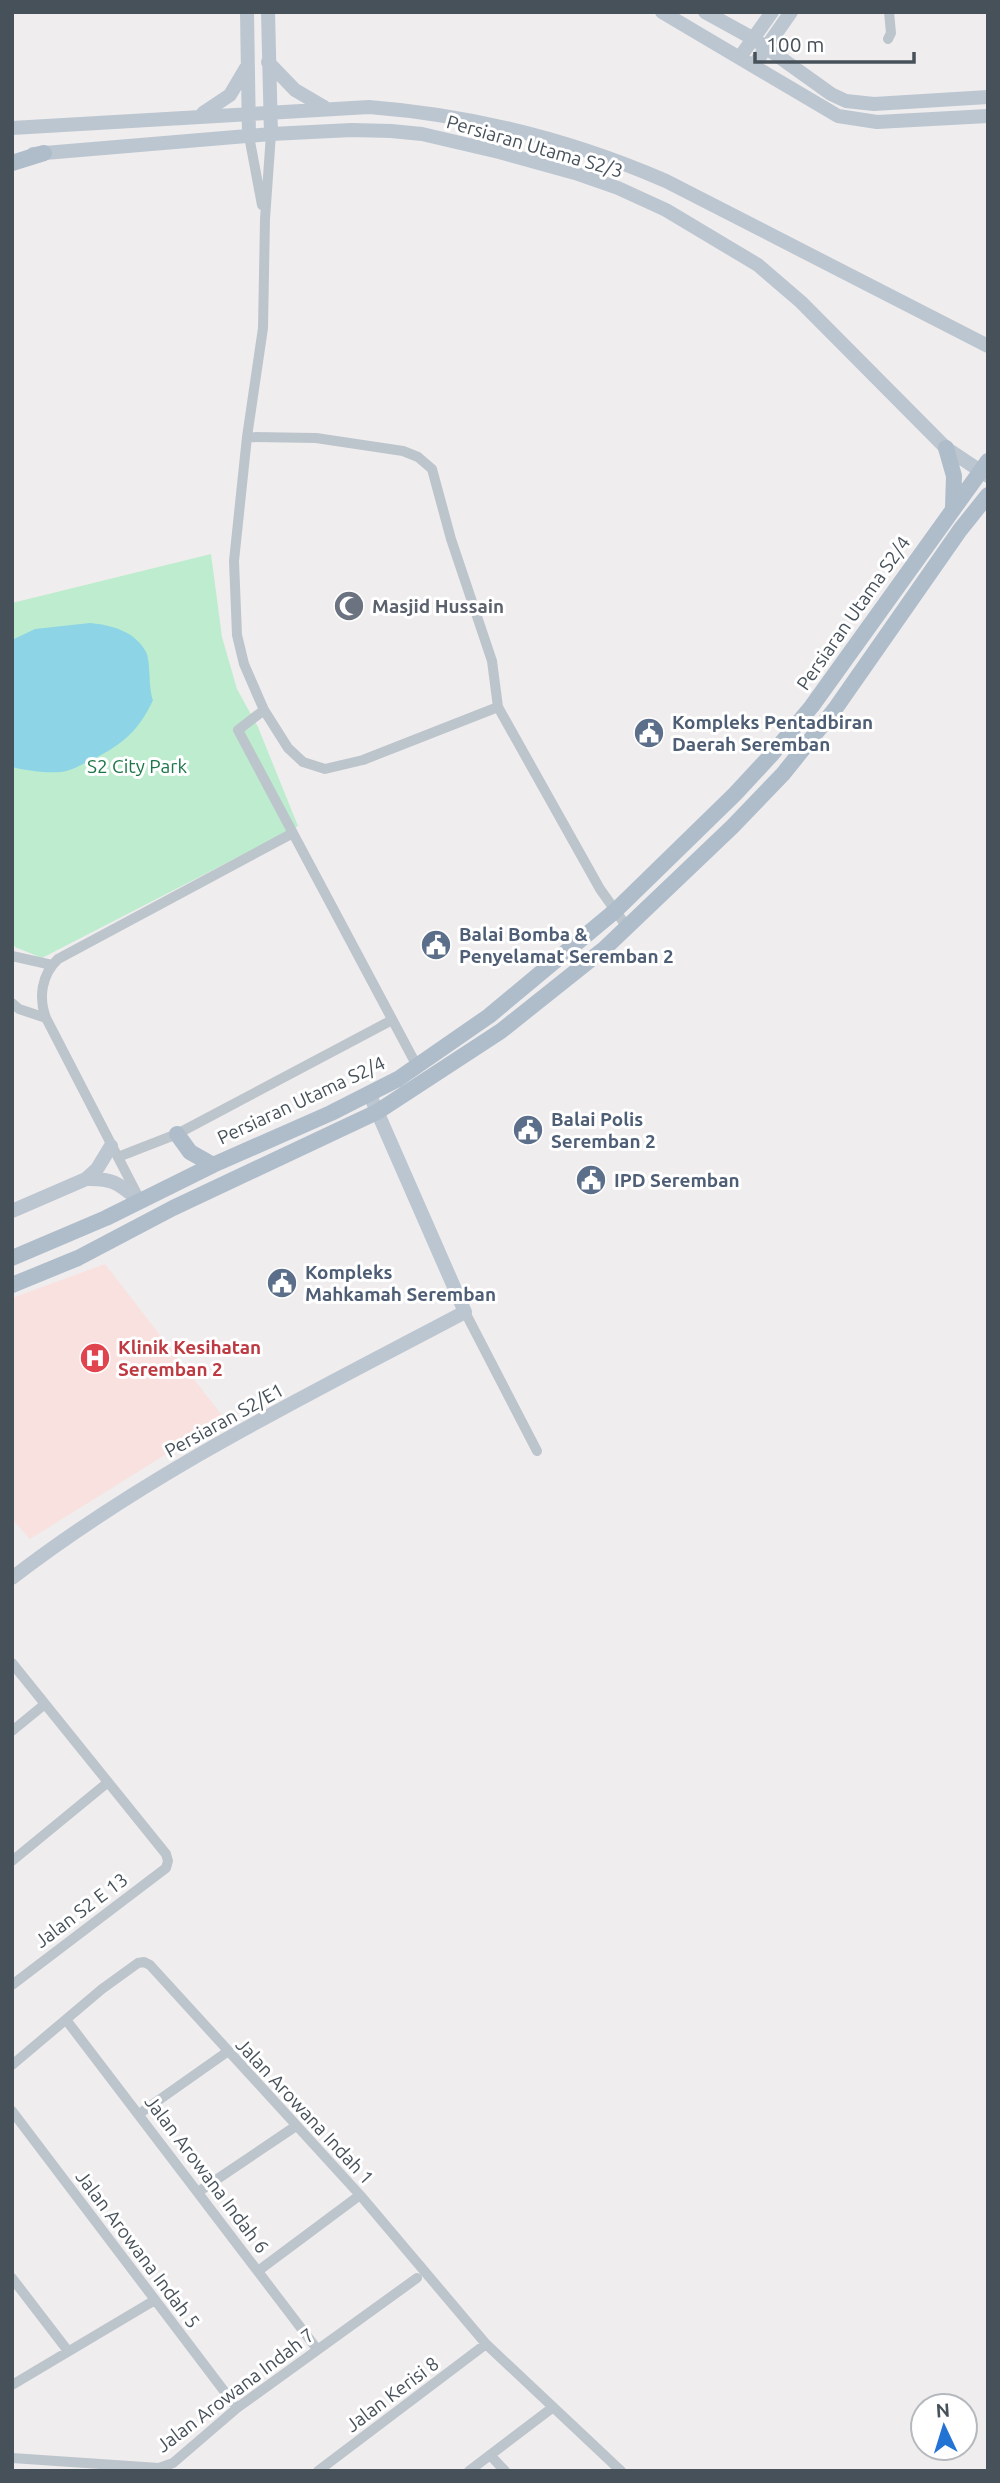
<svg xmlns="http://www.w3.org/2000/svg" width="1000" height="2483" font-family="Ubuntu,sans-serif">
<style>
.medical{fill:#f9e1df}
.green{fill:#beeccf}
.water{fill:#8dd5e6}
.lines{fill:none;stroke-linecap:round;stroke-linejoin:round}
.street{stroke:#bdc5cc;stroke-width:10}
.secondary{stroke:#bcc6d0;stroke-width:14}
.primary{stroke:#afbdcb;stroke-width:16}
.labels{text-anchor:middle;stroke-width:6;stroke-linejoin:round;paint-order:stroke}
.street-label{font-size:19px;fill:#47515a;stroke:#fff}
.worship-label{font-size:19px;font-weight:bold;fill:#5b616d;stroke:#fff;text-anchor:start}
.service-label{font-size:19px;font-weight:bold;fill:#4e5e75;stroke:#fff;text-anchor:start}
.park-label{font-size:19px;fill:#1c7648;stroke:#fff}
.health-label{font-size:19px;font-weight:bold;fill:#be3a42;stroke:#fff;text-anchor:start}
</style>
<rect width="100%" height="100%" fill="#f0edee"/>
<!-- medical -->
<path class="medical" d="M105,1264L224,1418L30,1539L12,1519V1298Z"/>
<!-- green -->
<path class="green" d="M211,554L222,637L237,689L258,727L298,826L42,958L15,947L12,939V603Z"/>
<!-- water -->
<path class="water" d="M90,623C111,625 135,631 146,652C151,661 148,687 153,700C138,733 119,747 87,762C79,766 70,771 61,772C46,773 27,771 12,767V640L35,629Z"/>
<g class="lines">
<!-- street -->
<path class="street" d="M888,39L891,33L889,12
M271,134L265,219L263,328L247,437L234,561L237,635L244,664L264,710L288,748L303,762L325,769L363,760L498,707L600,889L627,927
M249,136L262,205
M247,437L316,438L403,451L418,457L432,469L451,539L492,661L498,707
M264,710L238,730L417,1066
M12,956L52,965
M12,1003L19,1009L46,1018
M118,1157L177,1134L392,1020
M138,1196L46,1018C38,997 42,974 58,959L293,833
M465,1312L537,1451
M12,1663L166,1854L168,1861L166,1868L12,1985
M12,1731L45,1704
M12,1861L107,1783
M67,2021L317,2349
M12,2065L102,1989L138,1963L144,1962L150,1965L360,2195L486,2344L621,2471
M12,2111L237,2408
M139,2114L227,2052
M198,2192L296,2126
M258,2271L360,2195
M12,2278L68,2351
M12,2385L155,2300
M490,2455L505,2471
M12,2458L159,2468L173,2463L237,2408L417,2278
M318,2471L486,2344
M469,2471L552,2408"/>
<!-- secondary -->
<path class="secondary" d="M247,12L249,136
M268,12L271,134
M662,12L838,116L877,122L988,116
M705,12L754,39L831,94L846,101L874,104L988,97
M740,57L772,12
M268,62L295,90L324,107
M754,65L791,12
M203,113L230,95L246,68
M12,128L369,107C471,115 572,140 666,181L988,346
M33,154L271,134L352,130L391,131L422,134L499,152L575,173L618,188L666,210L758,265L801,302L946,448L988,476
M86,1179C114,1178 119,1184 140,1201
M12,1211L86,1179L97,1169L111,1146
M12,1578C151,1471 310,1394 465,1312L369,1093"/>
<!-- primary -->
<path class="primary" d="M12,163L44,153
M946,448L954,476L953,507
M177,1134L190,1152L213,1165
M12,1258L106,1218L213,1165L331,1113L398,1079L489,1016L615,911L735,794L773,753L812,706L988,461
M12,1285L78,1258L173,1208L377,1112L501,1031L604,949L732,827L783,774L835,709L960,530L988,495"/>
</g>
<!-- icons -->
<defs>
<g id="mosque-disc" transform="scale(1.575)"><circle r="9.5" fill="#6b7280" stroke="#fff"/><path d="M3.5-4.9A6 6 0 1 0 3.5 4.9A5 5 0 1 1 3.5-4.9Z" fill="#fff"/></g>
<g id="civic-disc" transform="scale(1.575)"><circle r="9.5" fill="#5c6f8a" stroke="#fff"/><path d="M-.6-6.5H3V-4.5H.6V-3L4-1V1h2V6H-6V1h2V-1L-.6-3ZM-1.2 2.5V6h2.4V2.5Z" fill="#fff"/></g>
<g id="hospital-disc" transform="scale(1.575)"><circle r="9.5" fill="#e0444e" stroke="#fff"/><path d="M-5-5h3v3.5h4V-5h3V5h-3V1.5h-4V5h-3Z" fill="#fff"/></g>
</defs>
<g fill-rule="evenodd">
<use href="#mosque-disc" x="349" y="606"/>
<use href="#civic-disc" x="649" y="733"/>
<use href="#civic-disc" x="436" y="945"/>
<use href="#civic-disc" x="528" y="1130"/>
<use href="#civic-disc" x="591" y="1180"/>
<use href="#civic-disc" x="282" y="1283"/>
<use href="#hospital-disc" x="95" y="1358"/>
</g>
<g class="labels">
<!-- street labels -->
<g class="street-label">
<text transform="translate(535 146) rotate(16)" y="7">Persiaran Utama S2/3</text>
<text transform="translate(853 613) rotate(-55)" y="7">Persiaran Utama S2/4</text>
<text transform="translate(301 1100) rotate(-25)" y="7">Persiaran Utama S2/4</text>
<text transform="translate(224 1420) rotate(-29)" y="7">Persiaran S2/E1</text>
<text transform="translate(81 1910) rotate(-37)" y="7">Jalan S2 E 13</text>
<text transform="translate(305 2111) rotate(47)" y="7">Jalan Arowana Indah 1</text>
<text transform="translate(207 2174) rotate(53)" y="7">Jalan Arowana Indah 6</text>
<text transform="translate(138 2249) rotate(53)" y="7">Jalan Arowana Indah 5</text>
<text transform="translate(235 2390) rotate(-37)" y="7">Jalan Arowana Indah 7</text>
<text transform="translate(392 2394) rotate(-37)" y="7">Jalan Kerisi 8</text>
</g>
<!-- worship labels -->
<g class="worship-label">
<text x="372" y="613">Masjid Hussain</text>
</g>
<!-- service labels -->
<g class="service-label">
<text x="672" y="729">Kompleks Pentadbiran<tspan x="672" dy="22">Daerah Seremban</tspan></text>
<text x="459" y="941">Balai Bomba &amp;<tspan x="459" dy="22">Penyelamat Seremban 2</tspan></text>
<text x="551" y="1126">Balai Polis<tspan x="551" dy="22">Seremban 2</tspan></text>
<text x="614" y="1187">IPD Seremban</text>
<text x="305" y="1279">Kompleks<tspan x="305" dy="22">Mahkamah Seremban</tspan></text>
</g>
<!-- park labels -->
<g class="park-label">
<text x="137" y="773">S2 City Park</text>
</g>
<!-- health labels -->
<g class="health-label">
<text x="118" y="1354">Klinik Kesihatan<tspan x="118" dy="22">Seremban 2</tspan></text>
</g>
</g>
<!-- border -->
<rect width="1000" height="2483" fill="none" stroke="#47515a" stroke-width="28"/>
<!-- north arrow -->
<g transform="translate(944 2427) rotate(356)"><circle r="33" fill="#ffffff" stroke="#b5b9bd" stroke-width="2"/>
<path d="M0-5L12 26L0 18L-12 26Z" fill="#2373d4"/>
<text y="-10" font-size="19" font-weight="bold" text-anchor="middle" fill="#47515a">N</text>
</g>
<!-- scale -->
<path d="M755 52v10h159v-10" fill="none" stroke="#47515a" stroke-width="3.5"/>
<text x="766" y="52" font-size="21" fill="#47515a" stroke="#ffffff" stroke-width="5" paint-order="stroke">100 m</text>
</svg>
